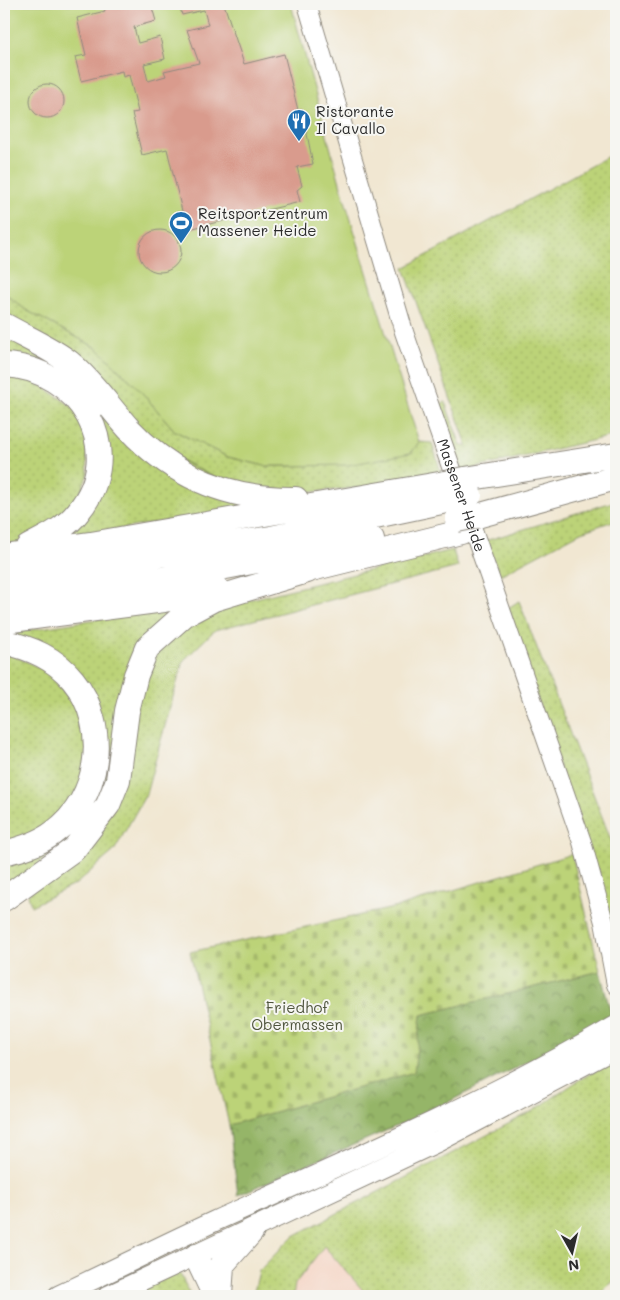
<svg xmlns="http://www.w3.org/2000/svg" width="620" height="1300" font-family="Mali,sans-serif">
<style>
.built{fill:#f5d3c2}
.grass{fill:url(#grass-dots);stroke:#747f52}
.forest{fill:url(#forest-crowns);stroke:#60704a}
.cemetery{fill:url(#cemetery-stones);stroke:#747f52}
.pitch{fill:#bcd378;stroke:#747f52}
.building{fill:#d99b8d}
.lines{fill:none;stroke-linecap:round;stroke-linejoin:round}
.secondary-casing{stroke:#8e897e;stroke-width:20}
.primary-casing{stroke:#8e897e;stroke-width:22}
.highway-casing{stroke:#8e897e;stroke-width:26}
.secondary{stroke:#fff;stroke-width:18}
.primary{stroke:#fff;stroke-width:20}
.highway{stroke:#fff;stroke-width:24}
.highway-bridge-casing{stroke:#8e897e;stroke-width:26;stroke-linecap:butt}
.highway-bridge{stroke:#fff;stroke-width:24}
.labels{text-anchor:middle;stroke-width:4;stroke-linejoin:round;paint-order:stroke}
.poi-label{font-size:15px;fill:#2b2b2b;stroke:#f6f6f2;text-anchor:start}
.street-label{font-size:15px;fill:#2b2b2b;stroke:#f6f6f2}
.park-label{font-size:15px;fill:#4f553e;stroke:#f6f6f2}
</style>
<defs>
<pattern id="grass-dots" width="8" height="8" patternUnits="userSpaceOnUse" patternTransform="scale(1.25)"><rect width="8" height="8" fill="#bcd378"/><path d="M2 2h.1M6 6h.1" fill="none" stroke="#a2b568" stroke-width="1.8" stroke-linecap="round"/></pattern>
<pattern id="forest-crowns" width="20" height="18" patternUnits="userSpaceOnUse" patternTransform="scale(1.25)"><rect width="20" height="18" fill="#95b568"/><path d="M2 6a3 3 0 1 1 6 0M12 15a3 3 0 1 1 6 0" fill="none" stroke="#7a9356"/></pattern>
<pattern id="cemetery-stones" width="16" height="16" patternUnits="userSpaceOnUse" patternTransform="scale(1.25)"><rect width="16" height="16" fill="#bcd378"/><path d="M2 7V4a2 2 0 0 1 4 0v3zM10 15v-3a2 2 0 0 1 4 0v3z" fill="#a2b568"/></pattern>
</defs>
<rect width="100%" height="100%" fill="#f6f6f2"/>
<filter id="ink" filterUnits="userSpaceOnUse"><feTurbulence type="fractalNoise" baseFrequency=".02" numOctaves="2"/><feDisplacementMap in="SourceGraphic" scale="10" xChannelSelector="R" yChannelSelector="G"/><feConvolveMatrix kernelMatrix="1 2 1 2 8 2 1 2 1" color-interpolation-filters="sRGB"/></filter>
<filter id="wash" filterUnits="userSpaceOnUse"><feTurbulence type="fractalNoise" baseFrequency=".0096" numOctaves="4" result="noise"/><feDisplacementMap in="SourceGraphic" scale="20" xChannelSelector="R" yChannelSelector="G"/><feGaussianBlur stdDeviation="1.12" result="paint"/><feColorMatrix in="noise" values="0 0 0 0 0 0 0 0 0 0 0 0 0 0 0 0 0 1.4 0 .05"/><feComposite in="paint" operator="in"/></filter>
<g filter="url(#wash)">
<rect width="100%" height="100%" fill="#f1e7d2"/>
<!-- built -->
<path class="built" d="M324,1246L369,1296H293L295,1284Z"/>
<!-- grass -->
<path class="grass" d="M616,152V435L462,471L438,405L445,402L461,446L467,445L404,268Z
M4,293L26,310L97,348L138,388L175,431L228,457L265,466H291L411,453L419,442L432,443L442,475L367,487L299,493L221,481L175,458L4,317Z
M4,330L41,350L126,430L263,504L58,540L94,495L84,400L4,362Z
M4,374L29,377L73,407L85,429L88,474L72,512L24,542L4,547Z
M616,501V520L581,532L500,575L485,541Z
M453,550L458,567L215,630L183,661L146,794L114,851L76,884L31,906L28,894L90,845L141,685L155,654L179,627L215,608Z
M519,601L616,853V943L508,608Z
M191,604L173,615L118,742L94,817L4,893V863L86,811L96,708L4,634Z
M4,651L48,672L79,710L87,751L81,788L62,814L37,835L4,845Z
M616,1059V1279L597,1296H368L324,1246L295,1284L293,1296H253L259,1271L292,1237L533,1111L579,1080Z
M179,1272L191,1296H126Z"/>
<!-- forest -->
<path class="forest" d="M600,971L612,1018L427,1113L238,1195L229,1125L414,1072L421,1015Z"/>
<!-- cemetery -->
<path class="cemetery" d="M572,854L600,971L421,1015L414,1072L229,1125L190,952L398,907Z"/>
<!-- pitch -->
<path class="pitch" d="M4,4H291L343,194L419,442L411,453L348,465L291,466H265L228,457L175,431L138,388L97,348L26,310L4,293Z"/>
<g id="blocks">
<!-- building -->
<path class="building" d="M103,4H128L129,6L151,4L156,21L134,27L138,43L160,37L165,59L144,64L148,81L166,76L164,71L199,63L187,30L208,25L204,10L182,15L179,4H224L244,64L284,54L298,110L302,109L313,164L297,167L302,186L297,190L300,202L181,231L177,212L182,211L167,149L142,155L132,113L138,112L129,75L123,77L122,71L81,81L75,57L86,55L77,18L105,11Z
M30 101a17 17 0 1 1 34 0a17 17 0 1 1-34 0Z
M139 251a21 21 0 1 1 42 0a21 21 0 1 1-42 0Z"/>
</g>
</g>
<g filter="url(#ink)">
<use href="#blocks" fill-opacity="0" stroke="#8e897e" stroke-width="1"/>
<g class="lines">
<!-- secondary casing -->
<g class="secondary-casing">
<g id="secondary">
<path id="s1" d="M307,4L404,332L582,842L604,922L616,985"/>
</g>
</g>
<!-- primary casing -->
<g class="primary-casing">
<path id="primary" d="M58,1296C111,1271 163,1245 215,1221C351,1160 487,1101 616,1026
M108,1296L439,1141L616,1048"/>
</g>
<!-- highway casing -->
<g class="highway-casing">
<path id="highway" d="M4,325C25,337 51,348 70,363C93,382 109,407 129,429C174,477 230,500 296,499
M4,365C79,368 129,450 78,512C65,529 47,537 28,547
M465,479L616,455
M477,516L616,478
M4,556L91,544L445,483
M291,574L461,532
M4,579L271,538L451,500
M4,601L163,579L372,539
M4,621L164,600L217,589
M4,642C31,648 55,658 73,680C110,725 101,799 53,833C39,844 21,849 4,853
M4,899L74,849L108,805L118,780L127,711L136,675L147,648L184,615L214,599L307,571
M196,1256L215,1296
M220,1296L222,1265L252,1231"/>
</g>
<!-- secondary -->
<use href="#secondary" class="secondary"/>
<!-- primary -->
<use href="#primary" class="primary"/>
<!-- highway -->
<use href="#highway" class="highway"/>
<!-- highway-bridge casing -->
<g class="highway-bridge-casing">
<path id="highway-bridge" d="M445,483L465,479
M451,500L470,495
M457,520L477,516"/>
</g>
<!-- highway-bridge -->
<use href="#highway-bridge" class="highway-bridge"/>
</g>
</g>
<!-- icons -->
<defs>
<g id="restaurant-pin" transform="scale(1.25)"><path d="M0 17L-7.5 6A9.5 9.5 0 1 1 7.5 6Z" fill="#1f6fb2" stroke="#f6f6f2"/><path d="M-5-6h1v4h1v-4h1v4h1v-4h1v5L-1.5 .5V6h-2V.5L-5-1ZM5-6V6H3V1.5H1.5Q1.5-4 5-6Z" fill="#fff"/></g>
<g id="stadium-pin" transform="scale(1.25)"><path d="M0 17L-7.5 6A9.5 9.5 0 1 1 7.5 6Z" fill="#1f6fb2" stroke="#f6f6f2"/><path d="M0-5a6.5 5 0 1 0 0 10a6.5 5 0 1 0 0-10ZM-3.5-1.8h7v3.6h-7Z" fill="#fff"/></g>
</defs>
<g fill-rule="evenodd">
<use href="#restaurant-pin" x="299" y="121"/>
<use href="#stadium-pin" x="181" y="223"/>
</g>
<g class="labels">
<!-- poi labels -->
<g class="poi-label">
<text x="316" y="117">Ristorante<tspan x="316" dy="17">Il Cavallo</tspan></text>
<text x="198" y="219">Reitsportzentrum<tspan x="198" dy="17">Massener Heide</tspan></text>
</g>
<!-- street labels -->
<g class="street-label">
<text dy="5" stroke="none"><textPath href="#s1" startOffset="515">Massener Heide</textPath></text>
</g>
<!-- park labels -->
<g class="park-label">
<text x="297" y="1013">Friedhof<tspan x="297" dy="17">Obermassen</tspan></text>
</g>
</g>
<!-- margin -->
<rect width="620" height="1300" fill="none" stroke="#f6f6f2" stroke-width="20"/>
<!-- north arrow -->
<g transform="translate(572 1252) rotate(172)" stroke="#f6f6f2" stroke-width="4" paint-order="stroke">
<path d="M0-4L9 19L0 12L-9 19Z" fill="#2b2b2b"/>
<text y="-8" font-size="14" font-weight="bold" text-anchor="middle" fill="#2b2b2b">N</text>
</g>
</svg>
